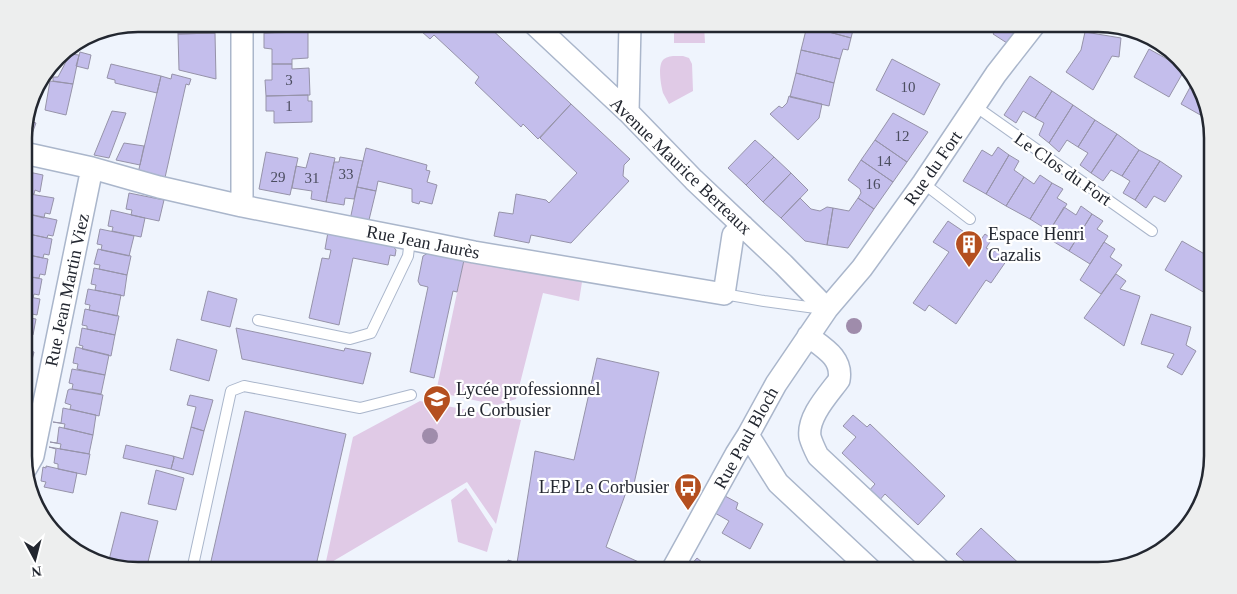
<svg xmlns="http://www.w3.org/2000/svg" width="1237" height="594" font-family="'Times New Roman',serif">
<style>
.green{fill:#e0cae6}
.building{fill:#c4beec;stroke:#9693a9}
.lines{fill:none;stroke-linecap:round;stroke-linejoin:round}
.service-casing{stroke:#aab6cb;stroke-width:12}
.minor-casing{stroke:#aab6cb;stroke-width:24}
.service{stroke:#fff;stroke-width:10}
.minor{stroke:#fff;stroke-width:21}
.tree{fill:#9f8cab}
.labels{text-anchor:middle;stroke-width:4.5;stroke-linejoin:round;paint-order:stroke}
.number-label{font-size:15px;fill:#4b4d5f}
.street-label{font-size:18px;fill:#232730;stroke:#fff}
.poi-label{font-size:18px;fill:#232730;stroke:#fff;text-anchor:start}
.rim{fill:none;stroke:#232730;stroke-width:2.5}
</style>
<rect width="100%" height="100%" fill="#eff4fd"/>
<!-- green -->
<path class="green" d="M674,24H704L705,43H674Z
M683,56L689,58L692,64L693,91L669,104C667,100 665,97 663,93C661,86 657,64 664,59C669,55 677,56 683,56Z
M464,260L582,282L579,301L543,293L516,399L497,405L436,392Z
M420,401L521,420L496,524L467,482L325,566L353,437Z
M466,488L493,529L487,552L458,542L451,500Z"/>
<!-- building -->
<path class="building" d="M177,24H215V33L178,34Z
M263,24H308V26H306L305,29L306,31L264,33Z
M413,24H476L482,29L487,25L571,104L538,139L523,124L521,127L475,83L479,77L434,35L430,39Z
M807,24H849L854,26L851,38L807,26Z
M1000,24H1020L1007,43L993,34Z
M807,26L851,38L848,50L843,49L840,59L801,50Z
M308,32V58L292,59V64H272V49L264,48V33Z
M1085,32L1121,38L1119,57L1112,56L1093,90L1066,72L1081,50Z
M215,33L216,79L179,70L178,34Z
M1149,49L1185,69L1169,97L1134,77Z
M801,50L840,59L834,83L796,73Z
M80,52L91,55L88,69L76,66Z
M70,54L79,55L73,84L53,81V77H58Z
M892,59L940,84L924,115L876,90Z
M111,64L161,76L157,93L115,83V80L107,78Z
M272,64H292V69L309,68L310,95L266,96L265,80H272Z
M796,73L834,83L829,106L790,97Z
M172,74L191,79L189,85L186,84L164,182L138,173L161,76L171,79Z
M1030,76L1052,91L1035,118L1023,111L1016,123L1004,115Z
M1194,80L1211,121L1181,104Z
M50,81L73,84L66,115L45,110Z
M1052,91L1073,105L1049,143L1039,135L1044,123L1035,118Z
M308,95V101H312V122L274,123V111H266V96Z
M789,96L822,104L819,118L798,140L770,114L779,106L782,108L787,103Z
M571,104L630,159L624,165L623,176L629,181L571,243L531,235L529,243L494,236L499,212L513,214L516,194L546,200L549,203L577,173L540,138Z
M1073,105L1095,120L1078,147L1067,140L1059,152L1049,143Z
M112,111L126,113L109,158L94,155Z
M893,113L928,132L907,162L875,140Z
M27,120L36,123L29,142L24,141V131Z
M1095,120L1117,134L1091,173L1080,165L1088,153L1078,147Z
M1117,134L1139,150L1122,176L1111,170L1103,181L1091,173Z
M755,140L774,157L746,185L728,168Z
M875,140L907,162L893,182L861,160Z
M124,143L144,146L140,165L116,160Z
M998,147L1009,155L986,194L963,181L982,150L992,156Z
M366,148L427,165L426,170L430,171L427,182L437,185L432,204L420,201L419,204L412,202V189L378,181L376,191L357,187Z
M1139,150L1160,161L1135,200L1123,193L1130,181L1122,176Z
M266,152L298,158L290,195L259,189Z
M310,153L335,158L326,202L311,199L312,191L292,188L296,166L306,168Z
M1009,155L1019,161L1014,170L1024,177L1006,206L986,194Z
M340,157L363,161L354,199L345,198L344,205L326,202L334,162H339Z
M774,157L791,173L763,202L746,185Z
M861,160L893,182L874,209L858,198L861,193L860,189L848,180Z
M1160,161L1182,176L1165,202L1154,196L1146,208L1135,200Z
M24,171L43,175L40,192L35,190L34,194L24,193Z
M791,173L808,190L781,218L763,202Z
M1040,175L1052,183L1030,219L1006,206L1024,177L1034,184Z
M1052,183L1063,189L1057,198L1067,204L1049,231L1030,219Z
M357,187L376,191L368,224L350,220Z
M24,193L54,198L50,214L45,213L44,218L24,213Z
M129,193L164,200L159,221L131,215L132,210L126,209Z
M800,198L811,209L820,211L827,207L833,208L827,245L805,241L781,218Z
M858,198L874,209L848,248L827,245L833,208L849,211Z
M1081,206L1092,214L1069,251L1046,237L1064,207L1076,215Z
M111,210L145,218L141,237L112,231L113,227L108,226Z
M24,213L57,220L53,236L48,235L47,238L24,233Z
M1092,214L1103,221L1097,229L1108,236L1090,264L1069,251Z
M948,221L979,242L985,234L992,239L986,248L994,252L996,248L1009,257L991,283L986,280L956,324L929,305L925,311L913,303L949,252L933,242Z
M100,229L134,236L129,256L101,250L102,245L97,244Z
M328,232L393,246L396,250L395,256L390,255L388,265L353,258L339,325L309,318L322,258L329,259L331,250L325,249Z
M24,233L52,239L49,255L44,254L43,258L24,254Z
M1182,241L1208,256L1207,259L1213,262V267L1210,271L1213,273L1212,297L1165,270Z
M1104,242L1115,249L1110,257L1122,265L1101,294L1080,280Z
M98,249L131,256L127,275L99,269L100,265L94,264Z
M428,253L464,260L457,292L453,291L434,378L410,372L428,287L420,285L418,281L423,256Z
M24,254L48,259L45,275L40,274L39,278L24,276Z
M94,268L127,275L124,296L95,290L96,285L91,284Z
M1116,274L1126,281L1120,289L1140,296L1124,346L1084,318Z
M24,276L42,279L39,295L34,294L33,298L24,296Z
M88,289L121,295L117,316L89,310L90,305L85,304Z
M208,291L237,299L230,327L201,320Z
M24,296L40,299L37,315L32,314L31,318L24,317Z
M85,309L119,316L115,335L87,329V326L82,325Z
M1151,314L1191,327L1186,345L1196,351L1182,375L1167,367L1174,354L1141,344Z
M24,317L36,319L33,335L28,334L27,338L24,337Z
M82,328L115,335L111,356L82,349L83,346L79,345Z
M236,328L344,351L345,348L371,353L363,384L242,359Z
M177,339L217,350L209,381L170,370Z
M76,347L109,355L105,375L77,369L78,364L73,363Z
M25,350L34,352L32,360L25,359Z
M597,358L659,372L633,488L628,487L606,547L643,564L641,570H506L508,560L517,563L535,451L574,460Z
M72,369L105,375L101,394L72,389L73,384L69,383Z
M70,389L103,395L99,416L70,409L71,405L65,403L68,390Z
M190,395L213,400L204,431L191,427L196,407L187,405Z
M63,408L96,415L93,435L64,428L65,424L53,422L61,423Z
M245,411L346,434L315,570H209Z
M853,415L867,427L870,424L945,496L918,525L885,494L878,502L868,492L875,484L842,453L856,437L843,426Z
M59,427L93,435L89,454L60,449L61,444L50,442L57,443Z
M191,427L204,431L193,475L171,469L174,458L173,456L183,459Z
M126,445L173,456L174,458L171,469L123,458Z
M49,447L90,454L86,475L58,469V464L54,463L56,449Z
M46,466L77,473L73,493L44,487L46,482L41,481L43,467L46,468Z
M156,470L184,478L176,510L148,504Z
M725,496L738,503L736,509L763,524L750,549L722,533L729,521L715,513Z
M121,512L158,521L146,570H138L108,564Z
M981,528L1026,570H974L956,554Z
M697,558L709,568L708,570H692L689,567Z
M820,561L830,570H811Z"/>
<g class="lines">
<!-- service casing -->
<g class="service-casing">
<path id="service" d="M975,106L1152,231
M923,183L970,219
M724,294L764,301L823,309
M258,320L350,339L371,333L408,256L410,239
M192,570L231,391L244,386L360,408L411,395"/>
</g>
<!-- minor casing -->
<g class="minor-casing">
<path id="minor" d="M242,24V206
M534,24L628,112L694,180L783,264L827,309
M628,112L630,24
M24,153L92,168L159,187L242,206L410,239L474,252L724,294L733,235L743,226
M808,336C824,348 843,358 839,380C828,395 807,417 810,437C812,444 815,450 818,456L940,570
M748,435L778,483L871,570
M25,470L33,456L92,168
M672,570L736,454L748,435L776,384L827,309L862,268L923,183L996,74L1035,24"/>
</g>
<!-- service -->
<use href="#service" class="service"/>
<!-- minor -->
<use href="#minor" class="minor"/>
</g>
<!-- trees -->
<g class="tree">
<circle cx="854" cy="326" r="8"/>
<circle cx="430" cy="436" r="8"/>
</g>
<!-- icons -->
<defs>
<g id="building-pin" transform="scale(1.4375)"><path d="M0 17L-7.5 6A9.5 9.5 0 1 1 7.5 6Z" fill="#b44f1f" stroke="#fff"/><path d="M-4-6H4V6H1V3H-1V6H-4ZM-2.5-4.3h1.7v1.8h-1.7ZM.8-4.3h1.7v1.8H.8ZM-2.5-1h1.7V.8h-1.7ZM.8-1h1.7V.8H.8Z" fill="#fff"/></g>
<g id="school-pin" transform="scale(1.4375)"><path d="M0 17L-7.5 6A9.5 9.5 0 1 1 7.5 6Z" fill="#b44f1f" stroke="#fff"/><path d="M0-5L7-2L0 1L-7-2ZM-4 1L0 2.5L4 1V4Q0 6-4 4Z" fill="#fff"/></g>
<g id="bus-pin" transform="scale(1.4375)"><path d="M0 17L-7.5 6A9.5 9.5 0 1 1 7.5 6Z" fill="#b44f1f" stroke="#fff"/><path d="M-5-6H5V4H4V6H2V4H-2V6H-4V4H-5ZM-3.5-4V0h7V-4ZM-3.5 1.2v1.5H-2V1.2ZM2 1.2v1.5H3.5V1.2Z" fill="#fff"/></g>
</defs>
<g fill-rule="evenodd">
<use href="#building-pin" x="969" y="244"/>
<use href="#school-pin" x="437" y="399"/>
<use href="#bus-pin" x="688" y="487"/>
</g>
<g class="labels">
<!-- number labels -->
<g class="number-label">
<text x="289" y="85">3</text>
<text x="908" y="92">10</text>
<text x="289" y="111">1</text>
<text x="902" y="141">12</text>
<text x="884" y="166">14</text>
<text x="346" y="179">33</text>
<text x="278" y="182">29</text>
<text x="312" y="183">31</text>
<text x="873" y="189">16</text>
</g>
<!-- street labels -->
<g class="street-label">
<text transform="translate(681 166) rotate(44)" y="6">Avenue Maurice Berteaux</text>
<text transform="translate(933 168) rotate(-55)" y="6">Rue du Fort</text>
<text transform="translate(1063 169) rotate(35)" y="6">Le Clos du Fort</text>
<text transform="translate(423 242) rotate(11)" y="6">Rue Jean Jaurès</text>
<text transform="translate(67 290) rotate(-78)" y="6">Rue Jean Martin Viez</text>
<text transform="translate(746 438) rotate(-61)" y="6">Rue Paul Bloch</text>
</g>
<!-- poi labels -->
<g class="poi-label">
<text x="988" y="240">Espace Henri<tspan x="988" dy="21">Cazalis</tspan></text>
<text x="456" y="395">Lycée professionnel<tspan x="456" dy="21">Le Corbusier</tspan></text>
<text x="669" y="493" text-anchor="end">LEP Le Corbusier</text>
</g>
</g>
<!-- crop -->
<path d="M0 0H1237V594H0ZM138 32H1098A106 106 0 0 1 1204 138V456A106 106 0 0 1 1098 562H138A106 106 0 0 1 32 456V138A106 106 0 0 1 138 32Z" fill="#edeeee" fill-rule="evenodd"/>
<path class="rim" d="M138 32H1098A106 106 0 0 1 1204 138V456A106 106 0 0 1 1098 562H138A106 106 0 0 1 32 456V138A106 106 0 0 1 138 32Z"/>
<!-- north arrow -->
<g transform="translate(35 559) rotate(173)" stroke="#ffffff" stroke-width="4" paint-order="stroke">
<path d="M0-4L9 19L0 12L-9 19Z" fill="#232730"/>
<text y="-8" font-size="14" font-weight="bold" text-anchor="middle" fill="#232730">N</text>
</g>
</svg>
